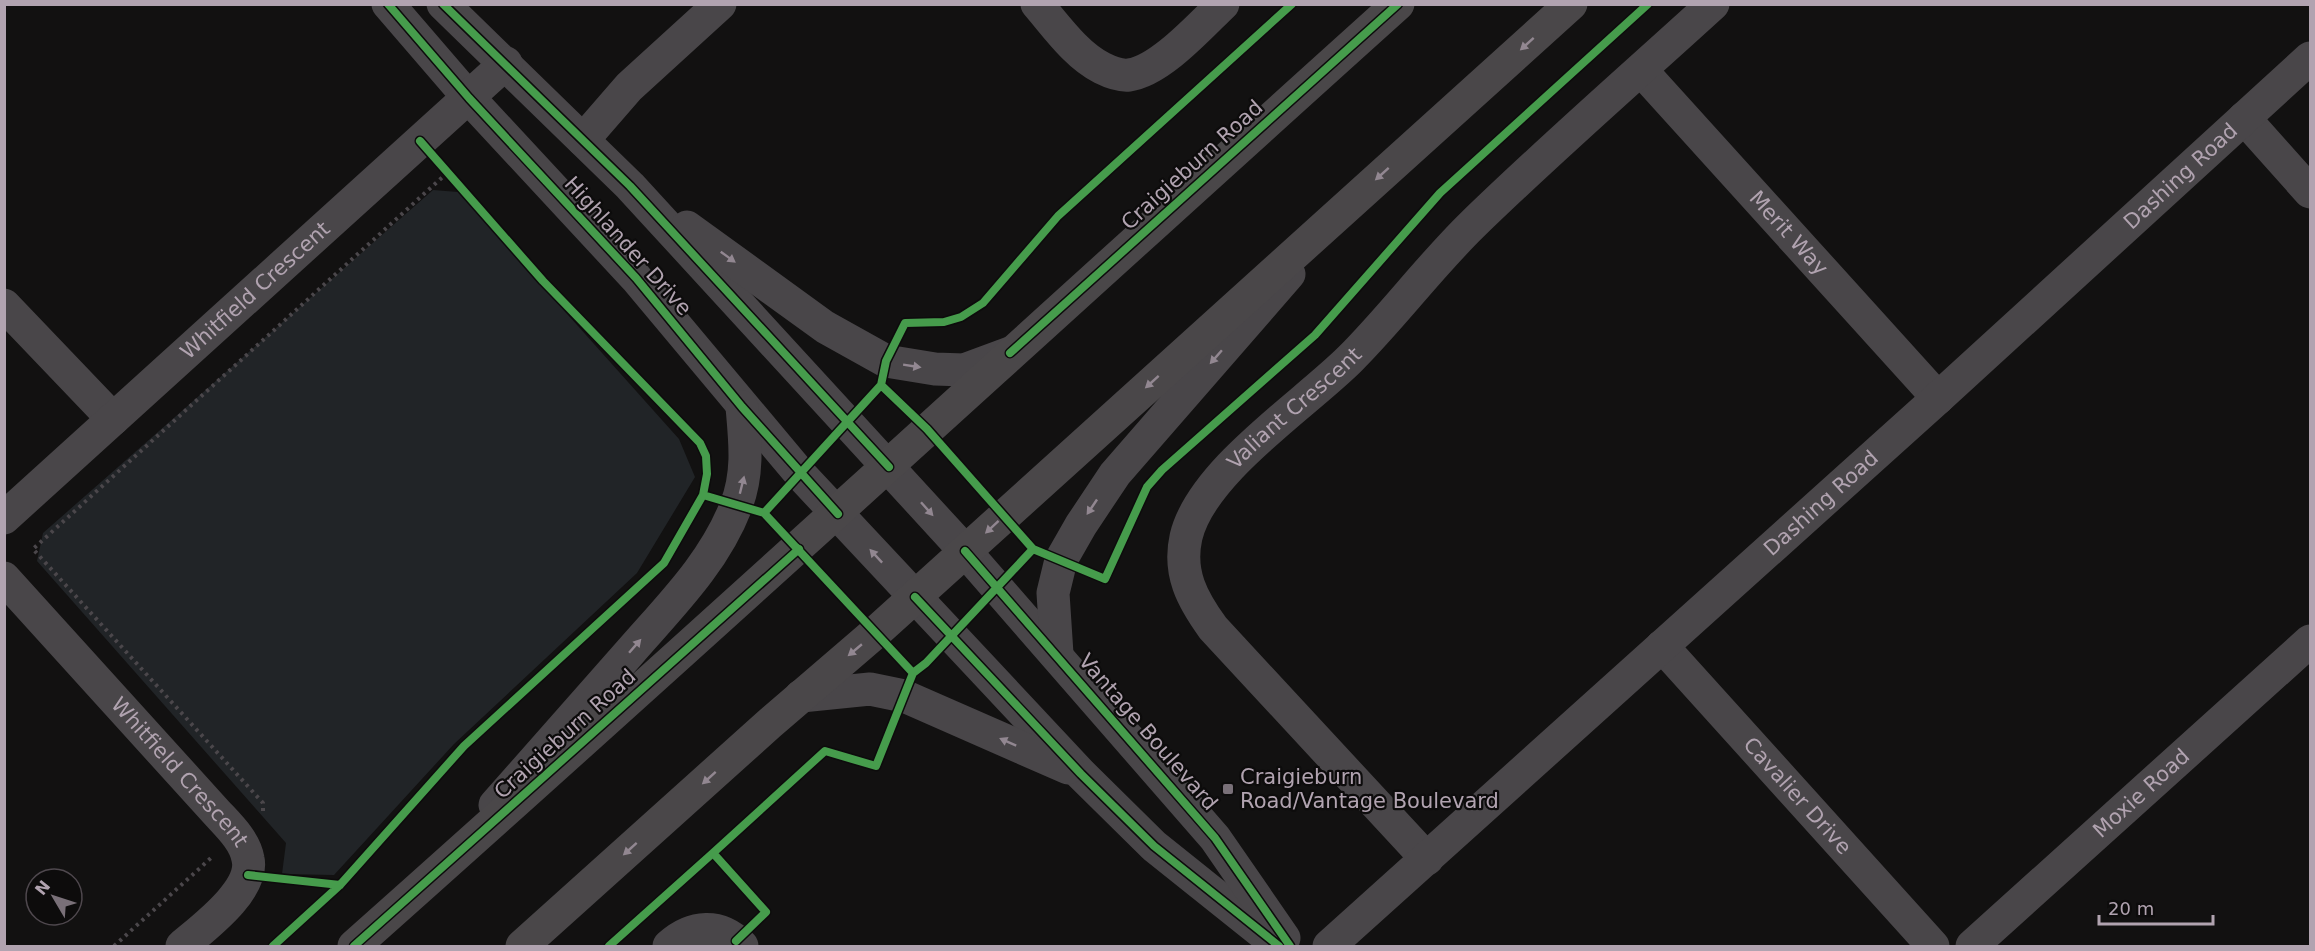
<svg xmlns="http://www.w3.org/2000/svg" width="2315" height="951" font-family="'DejaVu Sans',sans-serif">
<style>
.green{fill:#212427}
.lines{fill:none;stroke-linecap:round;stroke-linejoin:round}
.path{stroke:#4b474b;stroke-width:4;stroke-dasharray:3 4.5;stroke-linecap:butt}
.minor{stroke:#494649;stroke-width:33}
.major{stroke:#4a4749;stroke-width:33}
.cycleway-casing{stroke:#0d0c0c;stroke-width:11}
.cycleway{stroke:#469c4c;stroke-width:8}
.oneway{fill:#928791}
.poi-dot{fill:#797078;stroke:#0d0c0c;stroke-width:2}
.labels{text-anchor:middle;stroke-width:4.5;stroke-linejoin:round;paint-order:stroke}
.street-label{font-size:21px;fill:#b1a3b0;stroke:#0d0c0c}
.poi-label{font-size:21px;fill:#b1a3b0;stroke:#0d0c0c;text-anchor:start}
</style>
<rect width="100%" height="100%" fill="#121111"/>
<!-- green -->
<path class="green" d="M433,190L458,192L679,439L695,477L637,573L454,744L334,875L282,874L286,843L37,561L43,533Z"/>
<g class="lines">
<!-- path -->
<path class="path" d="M263,811V803L33,549L447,173
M114,946L211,858"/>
<!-- minor -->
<g class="minor">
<path d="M388,4L469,98L636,278L801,475L1081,774L1154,846L1279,946"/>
<path d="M443,4L630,186L965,551L1215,838L1284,938"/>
<path d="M1037,4C1056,26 1076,55 1102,68C1110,72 1120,76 1129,75C1160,71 1200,26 1223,4"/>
<path id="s1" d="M1641,70L1938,398"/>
<path d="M2244,118L2310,192"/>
<path d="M583,140L629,87L720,4"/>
<path d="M687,227L825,327L886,361L935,369L964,370L1010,353"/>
<path d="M4,305L113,419"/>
<path id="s2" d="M4,518L506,63"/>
<path id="s3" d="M4,578L217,813C229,826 245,841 248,859C255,890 203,928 182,946"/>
<path id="s4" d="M1662,646L1933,946"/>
<path d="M1057,654L1053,593L1061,560L1081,525L1115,474L1289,274"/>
<path d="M801,696L870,689L904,696L1068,768"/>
<path d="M495,805C540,754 585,703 630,652C670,606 714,563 736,506C749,473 745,441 742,407"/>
<path id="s5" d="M1427,859L1213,628C1192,599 1178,573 1186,537C1201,472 1304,405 1350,359C1393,316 1429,267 1472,225C1550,149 1633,77 1713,4"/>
<path d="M669,946C692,925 720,923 742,946"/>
<path id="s6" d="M1329,946L1938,398L2310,58"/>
<path id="s7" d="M1972,946L2310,641"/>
</g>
<!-- major -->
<path class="major" d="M354,946C704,635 1049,318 1398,4
M522,946L769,724L876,632L1571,4"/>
<!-- cycleway casing -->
<g class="cycleway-casing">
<path id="cycleway" d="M388,4L469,98L636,278L742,407L838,514
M443,4L630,186L889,467
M1010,353L1398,4
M881,385L927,429L1033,549L1105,579L1147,487L1162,470L1315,335L1440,193L1648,4
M703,495L764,513L913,673
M764,513L881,385L886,361L905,323L944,322L961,317L983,303L1058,216L1292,4
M965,551L1215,838L1290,946
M915,597L1081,774L1154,846L1279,946
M248,875L340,885
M736,941L766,912L713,853L825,751L876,766L913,673L926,663L1033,549
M273,946L340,885L464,746L664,563L703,495L707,474L706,456L700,443L543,281L420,141
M354,946L799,549
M609,946L713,853"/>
</g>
<!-- cycleway -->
<use href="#cycleway" class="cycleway"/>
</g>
<!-- one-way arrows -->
<defs><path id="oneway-solid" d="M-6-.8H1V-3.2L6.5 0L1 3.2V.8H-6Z" transform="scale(1.5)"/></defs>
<g class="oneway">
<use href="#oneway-solid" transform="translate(1527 44) rotate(138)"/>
<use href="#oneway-solid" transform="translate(1382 174) rotate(138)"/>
<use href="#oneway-solid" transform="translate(728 257) rotate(36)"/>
<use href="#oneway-solid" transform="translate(1216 357) rotate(131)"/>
<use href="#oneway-solid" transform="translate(912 366) rotate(9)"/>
<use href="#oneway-solid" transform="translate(1152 382) rotate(138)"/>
<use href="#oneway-solid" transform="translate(742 485) rotate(-76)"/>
<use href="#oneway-solid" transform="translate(1092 507) rotate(124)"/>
<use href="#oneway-solid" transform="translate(927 509) rotate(48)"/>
<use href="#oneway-solid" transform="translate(992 527) rotate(137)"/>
<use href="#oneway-solid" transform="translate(876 556) rotate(-133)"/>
<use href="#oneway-solid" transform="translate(635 646) rotate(-49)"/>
<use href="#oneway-solid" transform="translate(855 650) rotate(140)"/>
<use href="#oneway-solid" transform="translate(1008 742) rotate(-156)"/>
<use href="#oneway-solid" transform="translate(709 778) rotate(138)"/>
<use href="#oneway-solid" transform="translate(630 849) rotate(138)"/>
</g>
<!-- markers -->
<rect class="poi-dot" x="1222" y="783" width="12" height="12" rx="3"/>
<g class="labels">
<!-- street labels -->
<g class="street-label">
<text transform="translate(1192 165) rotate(-42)" y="7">Craigieburn Road</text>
<text dy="7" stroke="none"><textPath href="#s6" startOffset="1148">Dashing Road</textPath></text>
<text dy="7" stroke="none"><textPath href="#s1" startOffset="220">Merit Way</textPath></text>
<text transform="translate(628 246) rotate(48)" y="7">Highlander Drive</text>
<text dy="7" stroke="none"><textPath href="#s2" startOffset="339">Whitfield Crescent</textPath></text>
<text dy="7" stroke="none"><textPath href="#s5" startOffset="584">Valiant Crescent</textPath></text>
<text dy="7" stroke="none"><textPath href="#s6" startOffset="662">Dashing Road</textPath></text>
<text transform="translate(1148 732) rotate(49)" y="7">Vantage Boulevard</text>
<text transform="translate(565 734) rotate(-42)" y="7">Craigieburn Road</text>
<text dy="7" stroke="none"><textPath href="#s3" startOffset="262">Whitfield Crescent</textPath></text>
<text dy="7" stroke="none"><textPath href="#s7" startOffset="228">Moxie Road</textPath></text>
<text dy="7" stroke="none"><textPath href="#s4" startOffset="202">Cavalier Drive</textPath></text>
</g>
<!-- poi labels -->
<g class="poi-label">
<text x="1240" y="784">Craigieburn<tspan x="1240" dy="24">Road/Vantage Boulevard</tspan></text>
</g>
</g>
<!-- border -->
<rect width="2315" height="951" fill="none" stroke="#b1a3b0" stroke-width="12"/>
<!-- north arrow -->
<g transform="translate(54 897) rotate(309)"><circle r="28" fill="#0d0c0c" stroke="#4f484e" stroke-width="1.5"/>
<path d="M0-4.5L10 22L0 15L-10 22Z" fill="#797078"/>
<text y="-9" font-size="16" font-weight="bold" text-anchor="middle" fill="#b1a3b0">N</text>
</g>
<!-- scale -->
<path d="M2099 915v9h114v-9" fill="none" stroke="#b1a3b0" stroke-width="3"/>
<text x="2108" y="915" font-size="18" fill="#b1a3b0" stroke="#0d0c0c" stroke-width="4.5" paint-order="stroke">20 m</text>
</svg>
